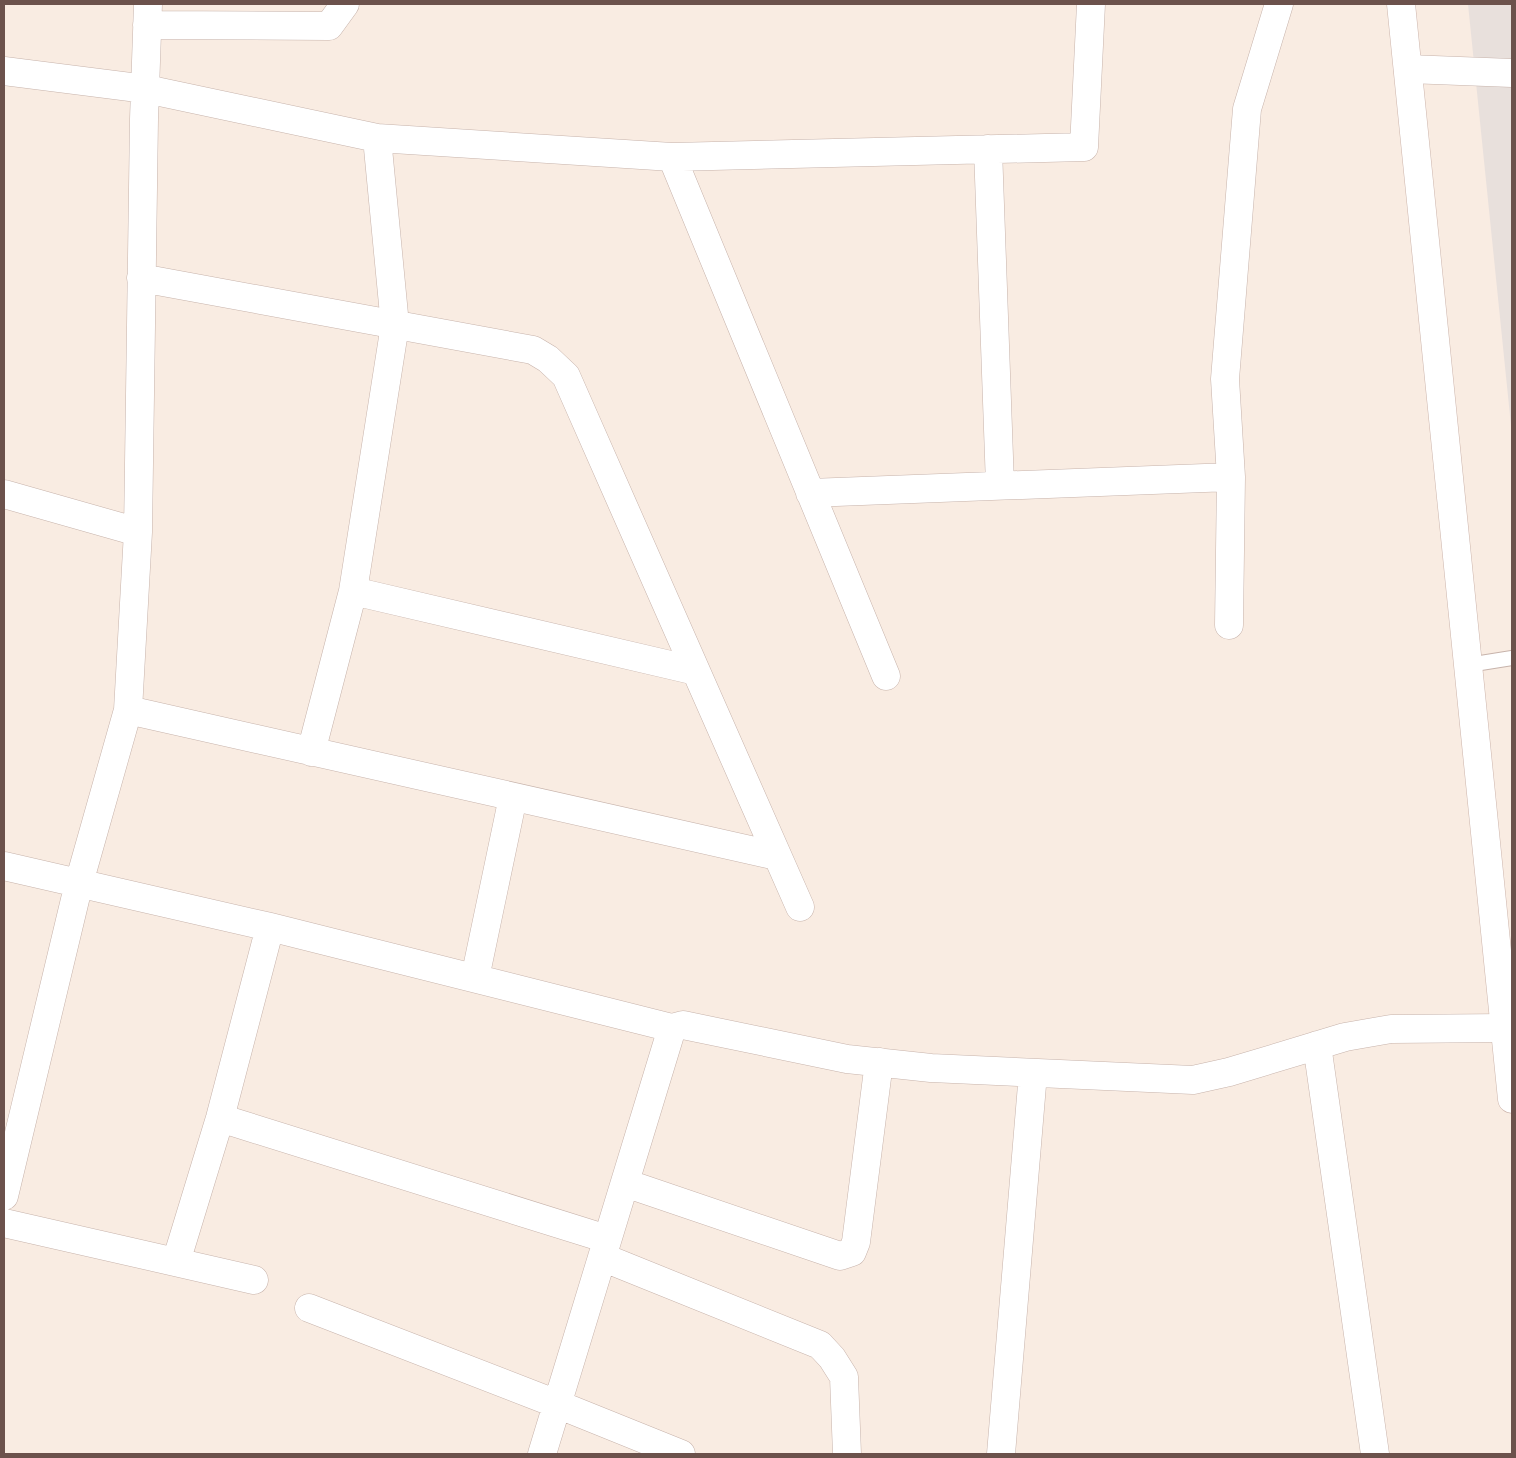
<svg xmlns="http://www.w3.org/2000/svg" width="1516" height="1458" font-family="'Roboto Condensed',sans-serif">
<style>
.industrial{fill:#e8e0dc}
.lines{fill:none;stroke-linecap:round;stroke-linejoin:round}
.lane-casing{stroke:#c7b3ab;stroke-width:16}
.street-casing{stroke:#c7b3ab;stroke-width:29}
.secondary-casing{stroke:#ccb4ab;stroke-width:29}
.lane{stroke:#fff;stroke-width:14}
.street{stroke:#fff;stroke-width:28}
.secondary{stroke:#fff;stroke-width:28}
</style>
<rect width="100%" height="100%" fill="#f9ece2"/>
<!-- industrial -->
<path class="industrial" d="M1468,4H1512V435Z"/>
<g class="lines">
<!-- lane casing -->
<g class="lane-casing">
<path id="lane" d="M1468,665L1512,658"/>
</g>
<!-- street casing -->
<g class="street-casing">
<path id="street" d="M147,25L329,26L345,4
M1408,69L1512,73
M4,71L146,89L377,138L672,157L1084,147L1091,4
M988,149L1000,485
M672,157L886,676
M141,278L533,350L548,359L566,376L800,907
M810,493L1231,477
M4,494L138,532
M353,591L696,671
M1229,625L1231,477L1225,379L1247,109L1279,4
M128,710L777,856
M311,752L353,591L395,325L377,138
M4,866L270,927L672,1028
M475,978L513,797
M1317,1045L1375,1454
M220,1118L607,1239
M625,1183L840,1256L852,1252L856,1242L879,1062
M4,1196L79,883L128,710L138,532L144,119L148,4
M4,1223L254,1280
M602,1257L820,1345L832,1358L844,1377L847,1454
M176,1262L220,1118L270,927
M309,1308L557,1404L681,1454
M542,1454L672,1028L683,1025L847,1059L931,1068L1193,1080L1229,1072L1345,1037L1391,1029L1505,1028
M1001,1454L1033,1073"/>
</g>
<!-- secondary casing -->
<g class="secondary-casing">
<path id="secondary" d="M1401,4L1512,1099"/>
</g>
<!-- lane -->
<use href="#lane" class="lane"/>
<!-- street -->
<use href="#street" class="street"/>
<!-- secondary -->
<use href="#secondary" class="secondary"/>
</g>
<!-- border -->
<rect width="1516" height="1458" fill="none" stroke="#6c524c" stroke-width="10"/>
</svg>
